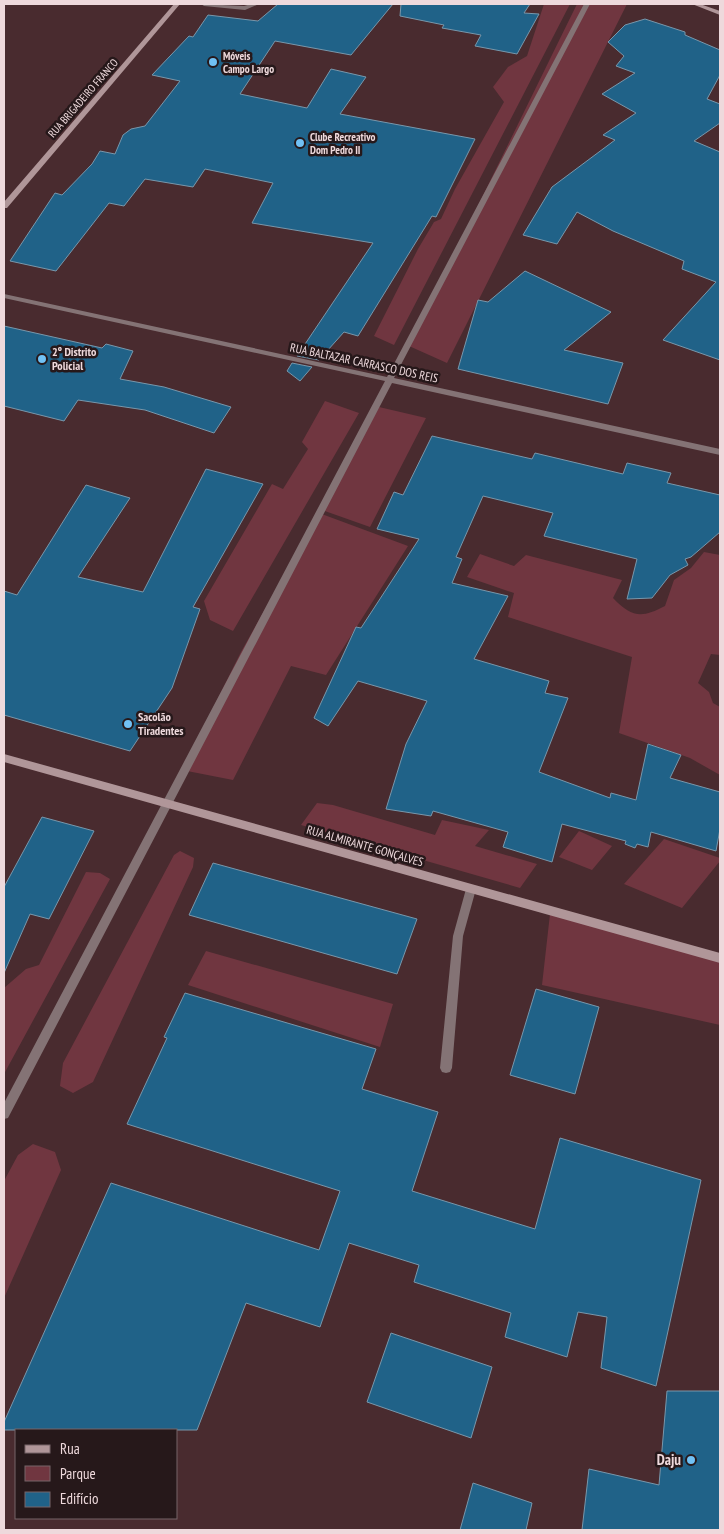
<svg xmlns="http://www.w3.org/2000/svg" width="724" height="1534" font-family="'PT Sans Narrow',sans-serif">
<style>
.green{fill:#703640}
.building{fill:#206288;stroke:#7897ab}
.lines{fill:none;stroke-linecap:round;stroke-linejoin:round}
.lane{fill:#847375;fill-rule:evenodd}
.street{fill:#847375;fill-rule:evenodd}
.secondary{fill:#b09699;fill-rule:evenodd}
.poi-dot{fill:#71c1f4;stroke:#26181a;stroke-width:2}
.labels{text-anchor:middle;stroke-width:5;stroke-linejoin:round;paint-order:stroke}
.far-poi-label{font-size:11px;font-weight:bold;fill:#eed9dc;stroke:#26181a;text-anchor:start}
.far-street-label{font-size:11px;fill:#eed9dc;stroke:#26181a}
.poi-label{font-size:12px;font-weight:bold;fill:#eed9dc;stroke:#26181a;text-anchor:start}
.street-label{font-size:12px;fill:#eed9dc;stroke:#26181a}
.near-poi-label{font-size:15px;font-weight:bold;fill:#eed9dc;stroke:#26181a;text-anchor:end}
</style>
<rect width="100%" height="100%" fill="#492b2f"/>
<!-- green -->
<path class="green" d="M544,4H570L394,345L374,336L418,249L434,222L441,219L455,189L504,102L493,87L508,67L527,56Z
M577,4H627L447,363L409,346Z
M325,401L359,413L233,631L210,620L204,601L272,484L283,489L308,449L302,442Z
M379,407L426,418L370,527L322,510Z
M319,513L408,546L326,675L291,666L233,780L182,770L241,652Z
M704,552L720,555V655L711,654L698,683L709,692L713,703L720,707V775L690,758L619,733L632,657L508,617L514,593L467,577L480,554L514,566L526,555L622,580L613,598C632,618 642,618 665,606L674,580L691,568Z
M317,803L333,805L435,835L442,820L489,830L475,846L537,864L520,888L301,825Z
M579,831L612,846L592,870L559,857Z
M664,839L720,858V861L682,908L624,884Z
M180,851L194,858L193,867L93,1082L73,1093L60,1086L63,1063L174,855Z
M86,872L100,873L110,879L4,1074V988L26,969L39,965Z
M550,914L720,962V1025L542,985Z
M206,951L393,1004L380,1047L188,985Z
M33,1144L55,1152L61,1170L4,1298V1181L18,1155Z"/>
<!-- building -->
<path class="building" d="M278,4H393L351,55L275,41L240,94L307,108L331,69L366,77L340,114L475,139L436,217L432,216L358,336L344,332L319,360L297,356L373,243L252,223L273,183L205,169L193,187L145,179L124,206L109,203L56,271L10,261L55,193L62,195L92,164L100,151L115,154L123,135L131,129L145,126L180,81L152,75L189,36L193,37L208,15L258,21Z
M401,4H530L524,13L539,14L517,54L475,46L481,35L442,28L444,25L400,16Z
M645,19L685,32V35L720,50V75L707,99L720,104V123L694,141L720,152V360L663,340L716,282L682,269L684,261L613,231L577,212L557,244L523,235L552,187L615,140L603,135L636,113L602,94L635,73L616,66L624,56L608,42L625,25Z
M525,271L611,312L564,350L623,363L608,404L458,369L478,300L488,302Z
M4,326L102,348L106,344L133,351L120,379L164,387L231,407L214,433L145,410L78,400L64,421L4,406Z
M292,363L312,367L300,381L287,371Z
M432,436L532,459L535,453L623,474L627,463L671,473L667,483L720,495V532L691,557L685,559L688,565L670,575L652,598L627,599L637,559L544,536L553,513L483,496L456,557L462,559L452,583L508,596L474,659L549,681L545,693L568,698L539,772L610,798L611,793L636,800L648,744L681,755L670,778L720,792V829L716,851L651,832L648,847L637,844L635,848L625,844L626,841L562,824L552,862L503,847L508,832L433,811L431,816L386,809L406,744L427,701L358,681L328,726L314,718L356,627L361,628L419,539L377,529L394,492L403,495Z
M206,469L263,484L193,607L200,609L172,688L130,751L4,715V591L17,595L86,485L130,498L78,577L143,592Z
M42,817L94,831L49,919L30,914L4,973V887Z
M213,863L417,919L397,974L189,915Z
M536,989L599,1007L575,1094L510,1075Z
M185,993L376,1049L362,1089L438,1112L412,1191L535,1229L560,1138L701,1180L656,1386L601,1368L607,1317L578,1312L567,1357L505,1337L511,1313L414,1282L419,1265L349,1243L320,1327L246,1303L197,1430H4V1422L111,1183L319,1250L340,1191L127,1124L167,1038L164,1037Z
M391,1333L492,1367L471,1438L367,1402Z
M667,1391H720V1530H582L589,1469L659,1485Z
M473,1483L532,1503L526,1530H460Z"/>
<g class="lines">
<!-- lane -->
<path class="lane" d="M201,4L244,6L251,4H259L245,10L204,6Z
M471,885L475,886L476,889L463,936L452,1068L450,1072L446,1073L442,1072L440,1068L453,936L466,889L467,886Z"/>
<!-- street -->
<path class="street" d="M584,4H590L394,378L720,449V455L392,383L8,1118L4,1119V1103L385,381L4,298V294L387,377Z"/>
<!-- secondary -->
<path class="secondary" d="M174,4H180L7,208H4V202Z
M692,4H700L720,11V15Z
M4,754L720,953V963L4,762Z"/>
</g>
<!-- markers -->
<g class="poi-dot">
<circle cx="213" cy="62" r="5"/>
<circle cx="300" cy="143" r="5"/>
<circle cx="42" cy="359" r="5"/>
<circle cx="128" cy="724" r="5"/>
<circle cx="691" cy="1460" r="5"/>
</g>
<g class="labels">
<!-- far-poi labels -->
<g class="far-poi-label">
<text x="223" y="60">Móveis<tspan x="223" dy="13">Campo Largo</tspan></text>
<text x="310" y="141">Clube Recreativo<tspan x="310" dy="13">Dom Pedro II</tspan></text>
</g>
<!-- far-street labels -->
<g class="far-street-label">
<text transform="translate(83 98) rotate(-49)" y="4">RUA BRIGADEIRO FRANCO</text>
</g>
<!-- poi labels -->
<g class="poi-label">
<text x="52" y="356">2º Distrito<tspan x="52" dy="14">Policial</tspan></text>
<text x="138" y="721">Sacolão<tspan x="138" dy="14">Tiradentes</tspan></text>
</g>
<!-- street labels -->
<g class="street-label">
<text transform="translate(364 363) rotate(12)" y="4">RUA BALTAZAR CARRASCO DOS REIS</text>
<text transform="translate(365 846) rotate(16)" y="4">RUA ALMIRANTE GONÇALVES</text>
</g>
<!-- near-poi labels -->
<g class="near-poi-label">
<text x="681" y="1465">Daju</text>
</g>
</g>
<!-- border -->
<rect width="724" height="1534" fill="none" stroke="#eed9dc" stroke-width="10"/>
<!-- legend -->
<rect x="15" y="1429" width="162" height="90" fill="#26181a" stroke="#766568"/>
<rect x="25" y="1445" width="25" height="8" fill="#b09699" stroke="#766568"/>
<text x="60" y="1454" font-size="15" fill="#eed9dc">Rua</text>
<rect x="25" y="1466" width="25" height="15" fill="#703640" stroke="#766568"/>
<text x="60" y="1479" font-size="15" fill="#eed9dc">Parque</text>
<rect x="25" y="1492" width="25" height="15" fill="#206288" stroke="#766568"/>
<text x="60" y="1504" font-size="15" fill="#eed9dc">Edifício</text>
</svg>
